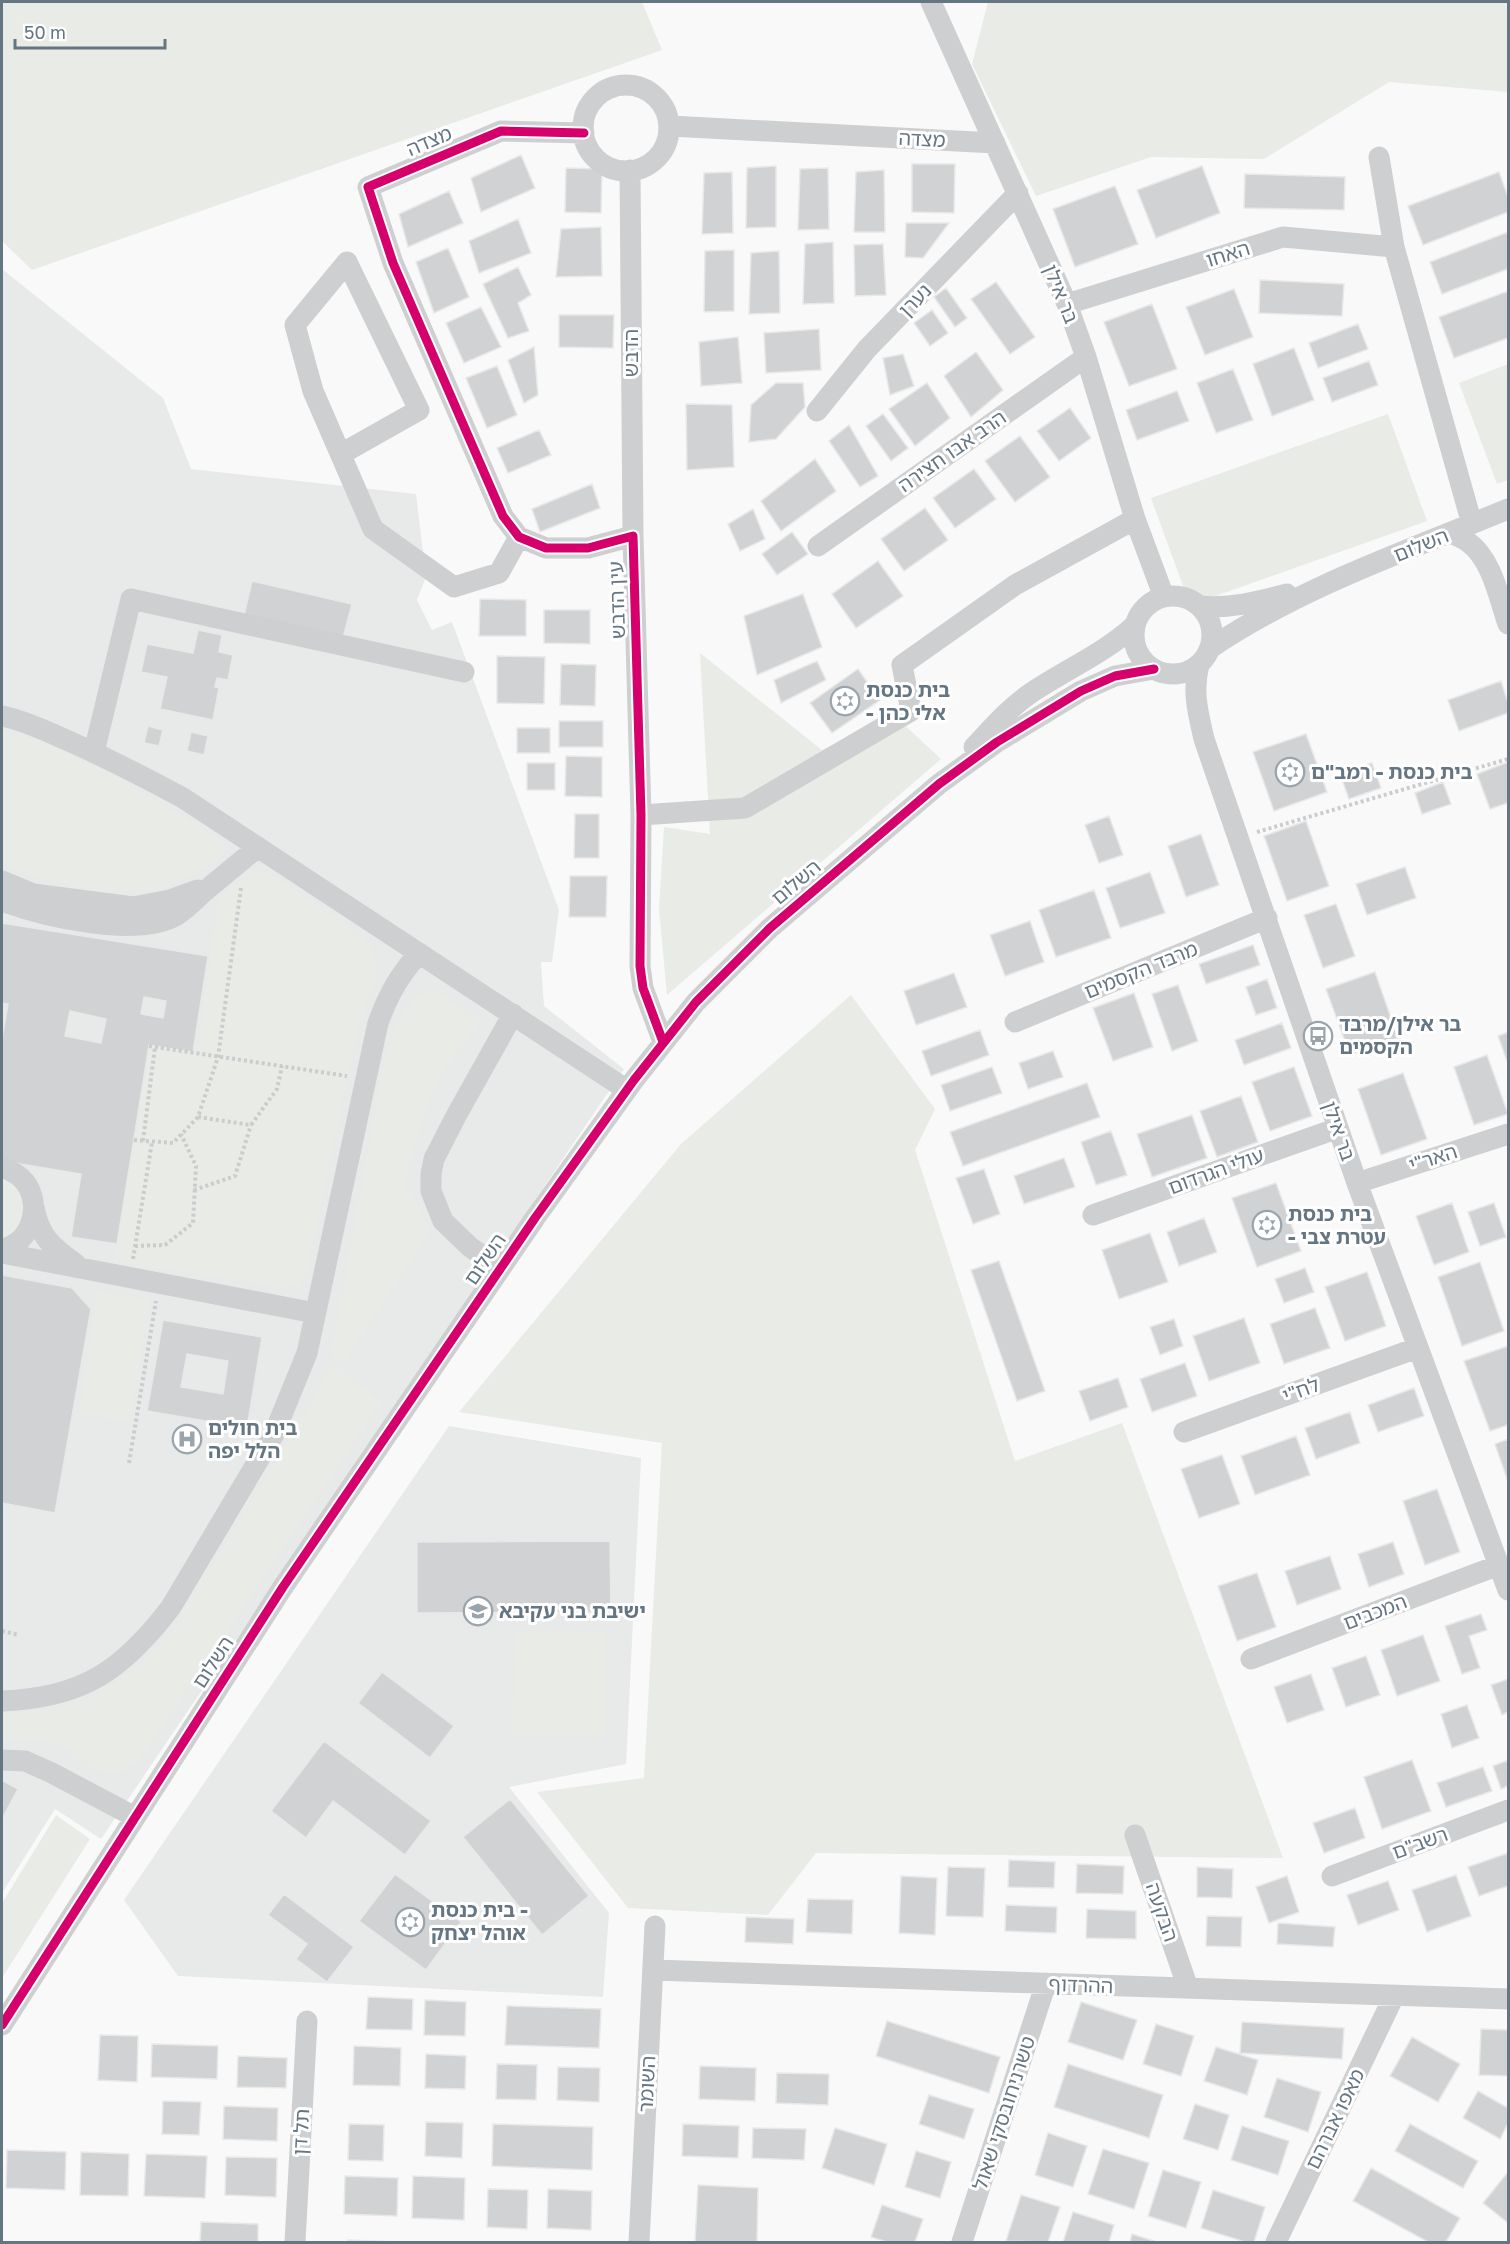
<svg xmlns="http://www.w3.org/2000/svg" width="1510" height="2244" font-family="'Golos Text','Noto Sans Hebrew',sans-serif">
<style>
.built{fill:#e8e9e9}
.green{fill:#e8ebe6}
.building{fill:#d0d2d3;stroke:#e8e8e8;stroke-width:1.5;fill-rule:evenodd}
.lines{fill:none;stroke-linecap:round;stroke-linejoin:round}
.path{stroke:#cbcccd;stroke-width:4;stroke-dasharray:3 3;stroke-linecap:butt}
.minor{stroke:#cecfd0;stroke-width:21}
.cycleway-casing{stroke:#fff;stroke-width:13}
.cycleway{stroke:#d6006c;stroke-width:9}
.labels{text-anchor:middle;stroke-width:6;stroke-linejoin:round;paint-order:stroke}
.street-label{font-size:20px;fill:#657683;stroke:#fff}
.poi-label{font-size:20px;font-weight:bold;fill:#657683;stroke:#fff;text-anchor:start}
</style>
<rect width="100%" height="100%" fill="#f9f9f9"/>
<!-- built -->
<path class="built" d="M2,269L163,398L191,469L416,494L426,577L417,600L432,630L452,622L559,910L552,962H541L544,1006L624,1069L101,1839L55,1809L2,1893Z
M449,1426L641,1458L626,1764L509,1787L609,1913L603,1997L178,1976L124,1900Z"/>
<!-- green -->
<path class="green" d="M2,2H642L662,50L32,270L2,241Z
M988,2H1508V92L1389,82L1264,159L1151,157L1036,196L972,64Z
M1508,364V480L1497,484L1459,383Z
M1388,414L1427,521L1190,605L1151,498Z
M700,653L822,750L898,719L941,759L667,995L659,909L664,827L710,834Z
M2,730L40,740L115,776L223,841L226,849C221,859 213,863 203,869C154,901 111,896 58,882C38,877 20,872 2,863Z
M260,870L275,876L364,939L373,951L376,968V981L359,1022L306,1276L299,1285L283,1288L115,1261L150,1044L197,1052L218,899L253,871Z
M425,991H437L479,1023L437,1080L413,1146L405,1186L423,1212L429,1233L345,1361L331,1356L384,1060C394,1033 400,1008 425,991Z
M851,995L935,1109L915,1150L1015,1461L1122,1423L1283,1858L816,1853L768,1915L628,1908L537,1792L644,1778L662,1443L459,1412L681,1144Z
M2,1177C30,1192 32,1225 2,1239Z
M97,1292L149,1299L131,1422L79,1414Z
M331,1363L381,1402L144,1754C117,1783 107,1778 77,1756C73,1752 68,1747 62,1746C42,1739 22,1739 2,1739V1713C37,1712 72,1707 104,1690C128,1676 148,1655 168,1637L319,1390Z
M515,1630L606,1633L603,1738L512,1735Z
M56,1815L90,1839L2,1978V1903Z"/>
<!-- building -->
<path class="building" d="M521,155L535,188L481,212L471,178Z
M912,164H955L954,213L912,212Z
M776,166V227L746,228L747,168Z
M1202,166L1220,213L1156,238L1137,190Z
M566,168L602,169L601,213L565,212Z
M828,168L829,229L798,230L800,169Z
M884,170L885,232H854L856,172Z
M732,172L733,233L702,234L704,173Z
M1499,172L1508,197V212L1423,245L1408,206Z
M1245,174L1345,177L1344,210L1244,208Z
M1115,186L1138,244L1075,267L1053,209Z
M449,191L463,223L408,247L399,214Z
M518,219L531,253L479,273L469,241Z
M906,223H949L923,258L905,257Z
M601,227L602,276L556,277L561,229Z
M1508,232V269L1442,294L1430,262Z
M833,242L834,303L803,304L805,244Z
M883,244L886,295L855,296L854,245Z
M448,248L469,297L434,313L416,262Z
M734,250V311L704,312L705,251Z
M779,251L780,313L749,314L751,253Z
M518,267L531,295L518,303L529,331L508,338L483,284Z
M1260,280L1344,284L1342,316L1259,313Z
M996,282L1035,337L1010,354L971,299Z
M946,288L967,318L955,327L934,297Z
M1234,289L1253,337L1205,355L1186,307Z
M1508,291V338L1454,358L1439,317Z
M1152,304L1177,369L1129,386L1104,322Z
M481,307L501,347L464,363L446,323Z
M932,310L948,333L930,346L914,323Z
M559,315H614L613,348L559,347Z
M1358,324L1368,349L1318,368L1309,343Z
M819,329L821,370L766,373L764,333Z
M738,337L742,383L701,386L699,342Z
M534,347L538,395L524,403L508,360Z
M1294,348L1314,400L1272,416L1253,364Z
M976,352L1003,390L971,417L944,376Z
M903,354L914,386L890,395L883,358Z
M1369,361L1378,385L1332,402L1323,378Z
M497,366L517,415L487,428L466,378Z
M1233,369L1253,420L1216,433L1197,383Z
M776,383H803L805,407L776,439L749,442L751,405Z
M927,383L950,418L915,446L889,409Z
M1177,391L1189,421L1137,440L1126,410Z
M686,404L732,405L734,467L687,470Z
M1070,408L1091,438L1059,461L1037,431Z
M883,414L908,448L891,461L866,426Z
M849,425L878,476L860,487L829,441Z
M539,430L551,455L508,473L497,448Z
M1020,436L1050,477L1015,502L985,461Z
M815,459L836,491L781,531L761,501Z
M974,469L996,499L955,528L933,498Z
M592,484L600,508L540,532L532,509Z
M925,508L948,540L904,571L881,539Z
M753,509L765,539L740,551L728,524Z
M792,532L808,554L777,575L762,554Z
M878,561L903,596L856,628L832,594Z
M252,581L352,604L343,638L244,615Z
M803,594L822,647L757,675L744,616Z
M480,599L526,600V636H479Z
M544,610H590V644L544,643Z
M198,630L222,635L219,652L233,655L228,680L217,678L215,687L219,688L213,720L160,709L167,677L141,672L147,644L193,653Z
M497,656L545,657L544,704L497,703Z
M817,661L826,680L781,703L774,680Z
M561,664L596,665L595,706L560,705Z
M858,669L880,700L832,733L810,703Z
M1501,681L1508,703V713L1459,731L1448,700Z
M559,721H603V747H559Z
M148,726L163,730L159,746L144,743Z
M517,728H550V753H517Z
M191,732L208,736L204,755L187,751Z
M1306,734L1327,792L1274,811L1253,752Z
M566,756L602,757V797L565,796Z
M1508,762V803L1490,809L1477,774Z
M527,763H555V790H527Z
M1372,763L1381,788L1349,799L1340,774Z
M1443,782L1451,804L1422,814L1415,793Z
M575,814H599V858H574Z
M1109,816L1123,855L1099,863L1085,825Z
M1306,821L1329,886L1287,901L1264,836Z
M1201,834L1219,885L1186,897L1168,846Z
M1405,867L1416,898L1367,915L1356,884Z
M1150,872L1165,913L1120,928L1106,888Z
M570,876H607L606,917H569Z
M1094,890L1111,938L1056,957L1039,910Z
M1336,904L1355,956L1323,968L1304,915Z
M1030,921L1044,962L1005,976L990,935Z
M2,923L208,956L193,1052L149,1045L117,1244L71,1237L81,1174L2,1161V1039L8,1004L2,1003ZM144,997L166,1001L163,1018L141,1014ZM70,1011L106,1019L101,1043L65,1036Z
M1253,945L1260,965L1206,984L1199,964Z
M1375,972L1398,1038L1350,1055L1326,989Z
M954,973L967,1007L916,1025L904,991Z
M1267,979L1277,1008L1256,1015L1246,987Z
M1178,985L1198,1041L1172,1051L1152,994Z
M1134,993L1153,1047L1113,1061L1093,1008Z
M1282,1023L1291,1048L1244,1065L1235,1040Z
M980,1030L989,1055L931,1076L922,1051Z
M1508,1032V1064L1498,1036Z
M1053,1051L1063,1077L1028,1089L1019,1063Z
M1487,1055L1508,1114L1474,1125L1454,1067Z
M992,1067L1002,1093L950,1111L941,1085Z
M1294,1067L1312,1116L1270,1131L1252,1082Z
M1403,1073L1427,1139L1381,1155L1358,1089Z
M1087,1083L1100,1117L963,1166L950,1132Z
M1241,1096L1258,1142L1217,1157L1200,1111Z
M1192,1115L1207,1158L1152,1177L1137,1134Z
M1111,1131L1127,1175L1096,1185L1081,1142Z
M1064,1158L1075,1187L1024,1204L1014,1176Z
M984,1169L1000,1214L973,1224L956,1178Z
M1276,1183L1301,1251L1257,1267L1232,1198Z
M1452,1203L1469,1252L1434,1265L1416,1216Z
M1494,1203L1506,1237L1480,1246L1468,1212Z
M1204,1218L1217,1252L1179,1266L1167,1232Z
M1150,1233L1168,1282L1119,1299L1102,1250Z
M999,1261L1045,1391L1017,1401L971,1270Z
M1480,1262L1504,1331L1462,1346L1438,1277Z
M1305,1268L1314,1292L1284,1303L1275,1279Z
M1367,1272L1386,1326L1345,1341L1325,1287Z
M2,1275L72,1288L91,1309L55,1513L2,1503Z
M1315,1308L1330,1348L1284,1364L1270,1324Z
M1244,1318L1260,1363L1209,1381L1193,1336Z
M1174,1319L1183,1346L1160,1355L1150,1327Z
M163,1320L262,1337L247,1428L147,1411ZM187,1354L228,1361L223,1394L181,1387Z
M1508,1346V1425L1490,1431L1464,1361Z
M1185,1363L1197,1396L1152,1412L1140,1379Z
M1118,1378L1128,1407L1090,1421L1079,1391Z
M1414,1388L1424,1416L1378,1432L1368,1405Z
M1350,1412L1360,1443L1316,1459L1305,1428Z
M1296,1436L1310,1475L1255,1495L1241,1456Z
M1508,1439V1482L1495,1444Z
M1222,1455L1240,1504L1199,1518L1181,1469Z
M1437,1489L1460,1552L1425,1565L1403,1501Z
M610,1541L611,1612L417,1613V1542Z
M1393,1542L1404,1574L1369,1587L1358,1554Z
M1330,1556L1341,1589L1297,1605L1285,1571Z
M1257,1573L1276,1627L1237,1641L1218,1586Z
M1481,1614L1487,1630L1469,1636L1480,1668L1462,1674L1445,1626Z
M1423,1635L1440,1681L1397,1696L1381,1650Z
M1366,1656L1380,1695L1346,1707L1332,1668Z
M382,1672L454,1726L430,1758L358,1703Z
M1311,1674L1324,1710L1287,1723L1274,1687Z
M1508,1679V1712L1502,1715L1491,1685Z
M1467,1705L1479,1738L1452,1748L1441,1714Z
M324,1741L431,1821L405,1855L333,1801L306,1838L271,1811Z
M1412,1760L1431,1811L1382,1829L1364,1777Z
M1508,1760V1786L1501,1789L1493,1766Z
M1483,1767L1492,1791L1446,1807L1437,1783Z
M2,1780L18,1789L2,1819Z
M510,1799L589,1896L542,1935L463,1837Z
M1355,1808L1365,1838L1324,1853L1313,1823Z
M1508,1853V1886L1479,1896L1468,1867Z
M1009,1860L1055,1862L1054,1888L1008,1887Z
M1077,1864L1124,1866L1123,1894L1076,1893Z
M948,1867L985,1868L983,1917L946,1916Z
M1197,1867L1233,1869L1232,1898L1197,1897Z
M395,1874L461,1922L426,1970L359,1921Z
M1456,1875L1471,1916L1427,1932L1412,1890Z
M901,1876L937,1878L935,1935L899,1933Z
M1287,1876L1299,1912L1269,1923L1256,1887Z
M1388,1881L1399,1910L1358,1925L1347,1895Z
M284,1894L354,1947L327,1982L296,1959L307,1944L268,1915Z
M808,1899L853,1900L852,1934L806,1932Z
M1006,1905L1057,1907L1056,1933L1005,1931Z
M1087,1909L1136,1911V1939L1086,1938Z
M1207,1916L1242,1917L1241,1947L1206,1946Z
M746,1917L794,1919L793,1944L745,1942Z
M1278,1923L1335,1927L1333,1947L1277,1944Z
M368,1997L413,1999L412,2030L366,2029Z
M425,2000L466,2002L465,2036L424,2035Z
M1081,2002L1137,2020L1123,2060L1068,2042Z
M507,2006L601,2009L599,2048L505,2045Z
M887,2021L1000,2057L989,2093L876,2056Z
M1242,2022L1344,2028L1342,2059L1240,2053Z
M1156,2024L1194,2036L1181,2076L1143,2064Z
M1481,2029L1508,2030V2076L1479,2075Z
M100,2035L138,2036L137,2082L98,2080Z
M1412,2037L1460,2064L1438,2102L1390,2076Z
M152,2044L218,2046L217,2079L151,2077Z
M354,2046L401,2048L400,2086L353,2085Z
M1216,2047L1258,2060L1247,2095L1204,2081Z
M426,2054L466,2056L465,2089L425,2088Z
M238,2056L287,2058L286,2088L237,2087Z
M497,2064L537,2065L536,2100L496,2099Z
M1068,2064L1163,2095L1149,2138L1054,2107Z
M700,2066L756,2068L755,2101L699,2099Z
M558,2067L600,2068L599,2102L557,2100Z
M777,2073L829,2074L828,2105L776,2103Z
M1277,2078L1321,2092L1308,2132L1264,2117Z
M1478,2091L1508,2108V2123L1500,2139L1463,2118Z
M929,2095L974,2109L964,2139L919,2124Z
M163,2101L201,2102L199,2135L162,2134Z
M1195,2104L1229,2115L1218,2150L1183,2139Z
M224,2106L278,2108L277,2141L223,2139Z
M426,2122L463,2123L462,2158L425,2156Z
M349,2124L384,2125L383,2161L348,2160Z
M493,2124L593,2127L592,2170L492,2166Z
M683,2124L739,2126L738,2158L682,2156Z
M1410,2124L1478,2161L1463,2188L1395,2151Z
M1242,2126L1289,2141L1278,2175L1231,2160Z
M753,2128L806,2129L804,2160L752,2158Z
M835,2128L887,2144L874,2185L822,2168Z
M1048,2133L1087,2146L1073,2187L1035,2175Z
M1103,2149L1149,2163L1134,2209L1088,2194Z
M7,2150L66,2152L65,2190L6,2188Z
M916,2151L951,2162L940,2198L905,2187Z
M81,2152L129,2154L128,2196L80,2195Z
M146,2154L207,2156L205,2198L144,2196Z
M226,2157L277,2158L276,2197L225,2195Z
M1371,2168L1460,2218L1446,2242H1428L1353,2201Z
M1163,2170L1201,2182L1186,2228L1148,2216Z
M1508,2172V2223L1483,2203Z
M345,2176L398,2178L397,2216L344,2214Z
M413,2176L465,2178L464,2220L412,2218Z
M698,2185L758,2188L757,2242H695Z
M488,2189L528,2190L527,2229L487,2227Z
M548,2189L592,2191L591,2230L547,2228Z
M1213,2190L1265,2207L1254,2242H1245L1201,2228Z
M1021,2195L1060,2207L1048,2242L1006,2241Z
M882,2205L923,2219L915,2242H887L871,2237Z
M1073,2212L1114,2225L1109,2242H1063Z
M201,2222L258,2224V2242H200Z
M1132,2234L1157,2242H1130Z
M348,2240L399,2242H348Z"/>
<g class="lines">
<!-- path -->
<path class="path" d="M1257,832L1508,759
M149,1046L347,1076
M198,1117L251,1125L277,1089L282,1066
M134,1140L173,1143L198,1117L218,1057L241,888
M143,1141L155,1047
M194,1190L235,1176L251,1125
M135,1246L165,1245L193,1223L196,1166L181,1134
M133,1259L152,1142
M129,1463L156,1301
M2,1631L19,1635"/>
<!-- minor -->
<path class="minor" d="M931,2L1067,304L1086,357L1135,519L1164,597
M583 128a43 43 0 1 1 86 0a43 43 0 1 1-86 0Z
M670,126L995,143
M584,133L501,131L368,187L393,263L503,516L519,537L546,548H588L633,536L641,815L640,966L643,988L663,1042
M1379,157L1394,247L1472,524
M630,170L633,536
M1067,304L1283,237L1394,247
M817,411L867,349L1018,193
M341,454L419,410L347,262L295,325L313,391L373,529L454,587L499,573L519,537
M1451,533C1457,536 1463,538 1468,542C1492,559 1499,598 1508,624
M818,546L1086,357
M1134 635a39 39 0 1 1 78 0a39 39 0 1 1-78 0Z
M1199,606C1230,609 1257,602 1287,594
M1209,649C1300,587 1407,551 1508,509
M1199,665C1192,691 1198,713 1204,739L1357,1183L1508,1590
M2,716C25,721 49,732 71,742C109,759 146,778 183,798L627,1090
M974,747C992,728 1010,707 1031,693C1065,670 1105,653 1135,625
M94,752L131,599L464,672
M641,815L745,808L911,711L902,665L1015,585L1135,519
M2,881L33,894L133,907L170,900L198,890
M2,901C43,916 137,939 177,915C187,909 196,899 205,891C223,876 240,862 258,847
M1015,1022L1267,918
M2,1167C10,1170 19,1174 25,1182C43,1206 31,1243 2,1249
M1357,1183L1508,1134
M34,1207C39,1237 53,1248 76,1264
M1093,1215L1338,1128
M2,1253L315,1313
M500,1268L470,1247L443,1221L431,1191V1174L434,1159L456,1116L513,1014
M1184,1432L1417,1348
M1251,1659L1499,1565
M2,1701C83,1698 123,1670 171,1607L274,1434L307,1353L378,1023C389,993 399,976 419,953
M2,1760L25,1761L50,1772L135,1817
M1135,1835L1188,1988
M1332,1876L1508,1810
M653,1970L1508,1999
M2,2025L283,1587L535,1218L634,1080L696,1002L770,928L939,784L997,742L1081,691L1115,676L1154,669
M295,2242L307,2021
M639,2242L655,1926
M962,2242L1046,1983
M1276,2242L1394,1996"/>
<!-- cycleway casing -->
<g class="cycleway-casing">
<path id="cycleway" d="M584,133L501,131L368,187L393,263L503,516L519,537L546,548H588L633,536L641,815L640,966L643,988L663,1042
M2,2025L283,1587L535,1218L634,1080L696,1002L770,928L939,784L997,742L1081,691L1115,676L1154,669"/>
</g>
<!-- cycleway -->
<use href="#cycleway" class="cycleway"/>
</g>
<!-- icons -->
<defs>
<g id="synagogue-ring" transform="scale(1.5)"><circle r="9.5" fill="#fff" stroke="#99a4ac" stroke-width="1.5"/><path d="M0-6.5L5.6 3.2H-5.6ZM0 6.5L5.6-3.2H-5.6Z" fill="#99a4ac"/></g>
<g id="bus-ring" transform="scale(1.5)"><circle r="9.5" fill="#fff" stroke="#99a4ac" stroke-width="1.5"/><path d="M-5-6H5V4H4V6H2V4H-2V6H-4V4H-5ZM-3.5-4V0h7V-4ZM-3.5 1.2v1.5H-2V1.2ZM2 1.2v1.5H3.5V1.2Z" fill="#99a4ac"/></g>
<g id="hospital-ring" transform="scale(1.5)"><circle r="9.5" fill="#fff" stroke="#99a4ac" stroke-width="1.5"/><path d="M-5-5h3v3.5h4V-5h3V5h-3V1.5h-4V5h-3Z" fill="#99a4ac"/></g>
<g id="school-ring" transform="scale(1.5)"><circle r="9.5" fill="#fff" stroke="#99a4ac" stroke-width="1.5"/><path d="M0-5L7-2L0 1L-7-2ZM-4 1L0 2.5L4 1V4Q0 6-4 4Z" fill="#99a4ac"/></g>
</defs>
<g fill-rule="evenodd">
<use href="#synagogue-ring" x="845" y="701"/>
<use href="#synagogue-ring" x="1290" y="772"/>
<use href="#bus-ring" x="1318" y="1036"/>
<use href="#synagogue-ring" x="1267" y="1225"/>
<use href="#hospital-ring" x="187" y="1439"/>
<use href="#school-ring" x="478" y="1611"/>
<use href="#synagogue-ring" x="410" y="1922"/>
</g>
<g class="labels">
<!-- street labels -->
<g class="street-label">
<text transform="translate(922 139) rotate(3)" y="7">מצדה</text>
<text transform="translate(429 141) rotate(-23)" y="7">מצדה</text>
<text transform="translate(1228 254) rotate(-17)" y="7">האחו</text>
<text transform="translate(1061 294) rotate(68)" y="7">בר אילן</text>
<text transform="translate(915 300) rotate(-46)" y="7">נערן</text>
<text transform="translate(631 353) rotate(-90)" y="7">הדבש</text>
<text transform="translate(952 451) rotate(-35)" y="7">הרב אבו חצירה</text>
<text transform="translate(1421 545) rotate(-22)" y="7">השלום</text>
<text transform="translate(617 600) rotate(-92)" y="7">עין הדבש</text>
<text transform="translate(796 882) rotate(-40)" y="7">השלום</text>
<text transform="translate(1141 970) rotate(-22)" y="7">מרבד הקסמים</text>
<text transform="translate(1339 1131) rotate(71)" y="7">בר אילן</text>
<text transform="translate(1433 1158) rotate(-18)" y="7">האר"י</text>
<text transform="translate(1216 1171) rotate(-20)" y="7">עולי הגרדום</text>
<text transform="translate(485 1259) rotate(-56)" y="7">השלום</text>
<text transform="translate(1301 1390) rotate(-20)" y="7">לח"י</text>
<text transform="translate(1375 1612) rotate(-21)" y="7">המכבים</text>
<text transform="translate(213 1662) rotate(-57)" y="7">השלום</text>
<text transform="translate(1420 1843) rotate(-20)" y="7">רשב"ם</text>
<text transform="translate(1162 1912) rotate(71)" y="7">הבקעה</text>
<text transform="translate(1081 1985) rotate(2)" y="7">ההרדוף</text>
<text transform="translate(647 2084) rotate(-87)" y="7">השומר</text>
<text transform="translate(1004 2113) rotate(-72)" y="7">טשרניחובסקי שאול</text>
<text transform="translate(1335 2119) rotate(-64)" y="7">מאפו אברהם</text>
<text transform="translate(301 2132) rotate(-87)" y="7">תל דן</text>
</g>
<!-- poi labels -->
<g class="poi-label">
<text x="866" y="697">בית כנסת<tspan x="866" dy="23">- אלי כהן</tspan></text>
<text x="1311" y="779">בית כנסת - רמב"ם</text>
<text x="1339" y="1031">בר אילן/מרבד<tspan x="1339" dy="23">הקסמים</tspan></text>
<text x="1288" y="1221">בית כנסת<tspan x="1288" dy="23">- עטרת צבי</tspan></text>
<text x="208" y="1435">בית חולים<tspan x="208" dy="23">הלל יפה</tspan></text>
<text x="499" y="1618">ישיבת בני עקיבא</text>
<text x="431" y="1917">בית כנסת -<tspan x="431" dy="23">אוהל יצחק</tspan></text>
</g>
</g>
<!-- border -->
<rect width="1510" height="2244" fill="none" stroke="#657683" stroke-width="6"/>
<!-- scale -->
<path d="M15 39v9h150v-9" fill="none" stroke="#657683" stroke-width="3"/>
<text x="24" y="39" font-size="18" fill="#657683" stroke="#ffffff" stroke-width="4.5" paint-order="stroke">50 m</text>
</svg>
